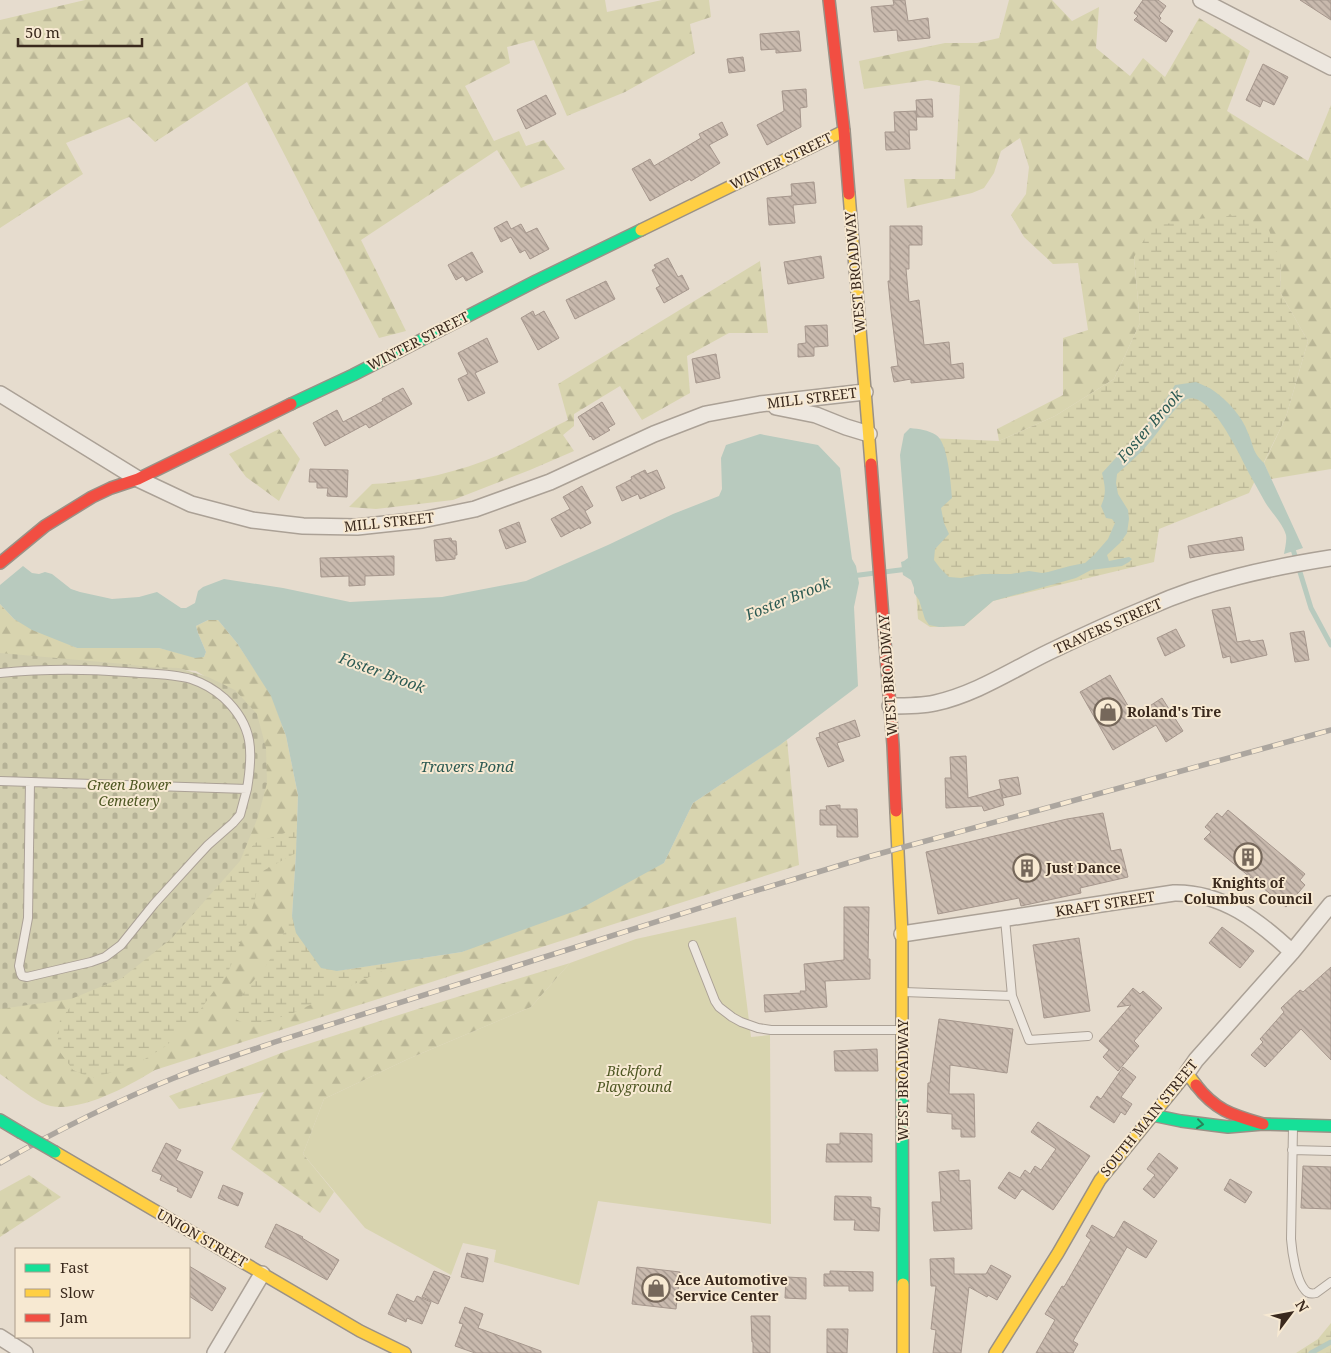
<svg xmlns="http://www.w3.org/2000/svg" width="1331" height="1353" font-family="'Noto Serif',serif">
<style>
.green{fill:#d8d4af}
.forest{fill:url(#forest-firs)}
.wetland{fill:url(#wetland-marsh)}
.cemetery{fill:url(#cemetery-stones)}
.water{fill:#b8cabe}
.lines{fill:none;stroke-linecap:round;stroke-linejoin:round}
.stream{stroke:#b8cabe;stroke-width:5}
.building{fill:url(#building-back-hatch);stroke:#a6978d}
.lane-casing{stroke:#aba196;stroke-width:10}
.street-casing{stroke:#aba196;stroke-width:18}
.fast-casing{stroke:#9a9186;stroke-width:14}
.slow-casing{stroke:#9a9186;stroke-width:14}
.jam-casing{stroke:#9a9186;stroke-width:14}
.lane{stroke:#ede7df;stroke-width:8}
.street{stroke:#ede7df;stroke-width:15}
.fast{stroke:#16e098;stroke-width:11}
.slow{stroke:#ffcf43;stroke-width:11}
.jam{stroke:#f24e42;stroke-width:11}
.rail-casing{stroke:#aca69f;stroke-width:5.5}
.rail{stroke:#f7e9d2;stroke-width:4;stroke-dasharray:11;stroke-linecap:butt}
.fast-bridge-casing{stroke:#9a9186;stroke-width:14;stroke-linecap:butt}
.fast-bridge{stroke:#16e098;stroke-width:11}
.oneway{stroke:#28845a}
.labels{text-anchor:middle;stroke-width:4;stroke-linejoin:round;paint-order:stroke}
.street-label{font-size:14px;fill:#3a291d;stroke:#f7e9d2}
.poi-label{font-size:14px;font-weight:bold;fill:#3a291d;stroke:#f7e9d2;text-anchor:start}
.park-label{font-size:14px;font-style:italic;fill:#4e5723;stroke:#f7e9d2}
.water-label{font-size:15px;font-style:italic;fill:#2c5a53;stroke:#f7e9d2}
</style>
<defs>
<pattern id="forest-firs" width="22" height="20" patternUnits="userSpaceOnUse" patternTransform="scale(1.25)"><rect width="22" height="20" fill="#d8d4af"/><path d="M5 1l3.5 6h-7zM16 11l3.5 6h-7z" fill="#bab696"/></pattern>
<pattern id="wetland-marsh" width="20" height="14" patternUnits="userSpaceOnUse" patternTransform="scale(1.25)"><rect width="20" height="14" fill="#d8d4af"/><path d="M1 5h8M5 5V1M11 12h8M15 12V8" fill="none" stroke="#bab696"/></pattern>
<pattern id="cemetery-stones" width="16" height="16" patternUnits="userSpaceOnUse" patternTransform="scale(1.25)"><rect width="16" height="16" fill="#d2ceaf"/><path d="M2 7V4a2 2 0 0 1 4 0v3zM10 15v-3a2 2 0 0 1 4 0v3z" fill="#b5b196"/></pattern>
<pattern id="building-back-hatch" width="6" height="6" patternUnits="userSpaceOnUse" patternTransform="scale(1.25)"><rect width="6" height="6" fill="#c9baae"/><path d="M-1 5l2 2M0 0l6 6M5-1l2 2" fill="none" stroke="#a4978d"/></pattern>
</defs>
<rect width="100%" height="100%" fill="#e6dcce"/>
<!-- green -->
<path class="green" d="M736,917L751,1037L770,1035L771,1224L598,1201L579,1285L494,1262L496,1250L463,1243L451,1275L365,1228L303,1154L324,1099L408,1059L531,1007L570,963L636,939Z"/>
<!-- forest -->
<path class="forest" d="M85,0H605L607,12L662,0H709L711,17L690,24L695,53L625,92L567,116L534,40L507,47L510,63L465,86L494,141L519,131L526,146L544,140L565,169L521,188L497,150L361,240L406,331L379,338L247,82L155,142L129,117L66,143L83,174L0,228V20Z
M1009,0H1052L1072,21L1099,7L1096,48L1130,76L1143,58L1165,77L1199,18L1250,51L1227,111L1308,161L1331,105V469L1271,479L1264,463L1286,417L1308,341L1280,292L1281,265L1134,257L1140,323L1114,379L1055,416L999,441L997,429L1063,395V338L1088,330L1078,263L1053,264L1024,237L1011,215L1026,194L1029,167L1020,138L1001,151L994,173L984,188L972,193L907,208L904,179H955L960,86L927,80L864,89L859,61L945,43H977L999,38Z
M760,261L768,333H729L687,356L690,393L642,420L620,386L574,414V426L563,435L574,451L530,470L453,500L376,509L349,507L372,484C416,482 459,472 499,455C523,445 545,431 568,420L558,384Z
M279,429L300,459L279,501L246,477L229,454Z
M0,604L14,619L77,648H159L191,656L204,657L206,652L198,633L196,626L208,620H218L237,643L272,696L286,736L298,795L296,853L292,916L337,971L462,952L664,863L693,803L787,740L799,865L155,1070C129,1086 72,1118 42,1103C28,1096 13,1083 0,1074V976L214,682L196,671L167,668H0Z
M570,963L531,1007L408,1059L324,1099L303,1154L334,1192L320,1213L231,1149L264,1092L179,1109L169,1096L289,1050L424,1007Z
M29,1175L61,1197L0,1237V1191Z"/>
<!-- wetland -->
<path class="wetland" d="M1239,215L1269,230L1281,265L1280,292L1308,341L1286,417L1249,493L1159,529L1154,562L993,601L964,626L930,627L918,619L905,437L999,441L1055,416L1114,379L1140,323L1134,257L1152,226L1198,219Z
M297,829L296,853L261,872L255,899L244,933L229,970L198,1013L166,1046L132,1067L91,1078L73,1070L57,1048L60,1020L80,995L122,978L207,897L240,861L255,843Z
M292,916L296,933L337,971L403,961L289,1015L249,1025L237,1020C234,995 254,983 267,964C277,950 284,931 292,916Z
M1331,1323V1353H1296L1318,1339Z"/>
<!-- cemetery -->
<path class="cemetery" d="M0,653L124,664L150,667L179,668L208,677L235,690L257,714L266,748L267,783L258,817L240,861L171,939L122,978L71,999L0,1009Z"/>
<!-- water -->
<path class="water" d="M1196,382C1202,385 1209,387 1214,391C1228,401 1242,416 1248,433C1254,446 1252,452 1264,463L1303,548L1284,554C1285,548 1287,540 1286,535C1283,524 1271,512 1265,502C1260,493 1255,484 1250,475C1242,460 1211,390 1187,399C1178,402 1158,433 1150,442C1140,454 1128,464 1117,474L1116,483L1118,494L1128,510L1129,519L1127,533L1120,543L1107,555L1109,561L1129,557L1132,559L1129,562L1122,566L1091,570L1076,578L993,601L964,626L939,627L929,625L925,619L919,600L914,593V588L911,580L903,575L901,562L904,561L908,558L900,455L904,434L910,428C919,429 928,430 936,435C948,442 951,485 952,498L941,508L944,523L949,534L935,549L934,560L940,568L949,577L961,578L982,574H1011L1029,571L1042,573L1048,572L1070,566L1085,563L1094,555L1108,539L1115,523L1112,519L1106,518L1101,506C1107,493 1105,486 1102,473L1156,414L1175,385Z
M760,434L818,445L840,468L852,559L856,566L859,583L854,607L858,686L780,745L693,803L664,863L578,910L462,952L337,971L321,968L296,933L292,916L296,853L298,795L286,736L271,696L237,643L218,620H208L196,626L198,633L206,652L204,657L195,658L159,648H77L32,630L14,619L0,604V585L23,566L32,573L39,574L45,572L52,574L71,589L80,592L112,599L139,597L157,592L181,608H186L195,603L198,591L203,587L224,579L283,588L350,602L442,597L526,581L608,545L673,514L719,496L722,489L721,458L726,445Z"/>
<g class="lines">
<!-- stream -->
<path class="stream" d="M1292,546L1311,608L1331,645
M884,572L908,569
M852,576L875,573
M1311,1353L1331,1342"/>
</g>
<!-- building -->
<path class="building" d="M893,0H905L908,21L928,18L930,38L898,41L897,30L874,32L871,7L894,5Z
M1143,0H1158L1166,6L1159,16L1161,18L1159,21L1173,31L1166,42L1134,20L1138,16L1134,13Z
M1300,0H1331V20Z
M799,31L801,51L776,53V49L761,50L760,34Z
M743,57L745,71L729,73L727,59Z
M1263,64L1288,77L1274,105L1263,100L1260,107L1246,100Z
M806,89L807,107L800,108L801,127L767,145L757,125L784,111L782,91Z
M546,95L556,114L526,129L517,110Z
M932,99L933,117H917L916,100Z
M916,111L917,130H909L910,149L886,150L885,132H895L894,112Z
M722,122L728,135L709,145L720,163L691,181L690,179L650,201L632,169L650,159L654,166L701,138L699,134Z
M814,182L816,203L793,205L795,223L769,225L767,198L792,196L791,184Z
M507,221L511,229L521,224L526,233L537,228L549,249L530,259L525,250L520,253L511,237L501,242L494,228Z
M890,226H922V245H909V269H906L909,302L919,300L924,345L949,342L951,365L963,363L964,378L911,383V379L894,382L891,367L898,366L891,311L888,281H890Z
M472,252L483,272L466,281L463,276L456,280L448,265Z
M821,256L824,278L788,284L784,262Z
M668,258L678,277L682,275L689,289L664,303L656,288L660,286L652,270L656,268L654,265Z
M606,281L615,299L575,319L566,300Z
M533,311L535,316L544,311L559,338L538,350L521,318Z
M827,325L828,346L814,347V356L798,357V344L806,343L805,326Z
M487,338L498,362L475,373L485,393L468,401L458,379L468,374L458,353Z
M716,354L720,378L696,383L692,359Z
M403,388L412,404L369,428L366,424L325,446L313,423L337,410L343,422L383,401L382,399Z
M602,402L615,424L608,428L610,430L593,440L591,436L590,437L578,417Z
M310,469L348,470L347,497L327,496L328,488H317V482H309Z
M645,470L647,474L657,470L665,488L640,499L638,494L622,501L616,487L632,479L631,477Z
M582,486L593,506L585,511L591,523L580,529V527L561,537L551,519L570,509L563,497Z
M519,522L526,542L506,549L499,530Z
M1242,537L1244,550L1211,554L1190,558L1188,546Z
M451,538L452,541H456L457,555H455V559L436,561L434,540Z
M394,556V575L365,576V585L349,586V576L321,577L320,558Z
M1230,607L1237,642L1250,640V642L1263,640L1267,655L1231,663L1230,656L1223,658L1212,610Z
M1176,629L1185,646L1165,656L1157,638Z
M1304,631L1309,660L1295,662L1290,633Z
M1110,675L1134,716L1162,698L1183,731L1166,742L1156,725L1113,750L1080,692Z
M855,720L860,736L837,743L844,761L828,767L816,738L820,737L819,733Z
M966,756L968,798L1000,789L1004,805L984,811L982,806L946,808L945,778H951L950,757Z
M1018,777L1021,794L1003,798L999,780Z
M840,805V809H857L858,837H837V825H820V810H827L826,806Z
M1228,810L1305,874L1300,880L1305,885L1286,907L1204,839L1211,832L1205,827L1217,813L1222,817Z
M1103,813L1111,851L1121,849L1128,877L1080,888L1081,893L1021,906L1019,898L938,914L926,852L1067,819Z
M844,907H869L868,959H870V979L825,981L827,1007L765,1012L764,995L801,993L800,991H806L804,964L844,960Z
M1222,927L1254,951L1240,968L1209,943Z
M1079,938L1090,1011L1044,1018L1033,945Z
M1331,967V1060L1301,1029L1265,1067L1251,1055L1263,1042L1260,1039L1284,1012L1281,1008L1300,990L1303,992Z
M1133,988L1140,994L1143,991L1162,1008L1134,1041L1139,1046L1118,1071L1103,1057L1109,1050L1099,1041L1131,1005L1117,1007Z
M939,1019L1013,1029L1007,1073L950,1065L949,1094H974L975,1137H961V1129H952V1114L927,1112L928,1083H930Z
M877,1049L878,1071H835L834,1051Z
M1123,1067L1136,1077L1121,1097L1132,1104L1125,1115L1121,1112L1114,1123L1090,1107L1097,1096L1101,1099Z
M1038,1122L1090,1156L1053,1210L1022,1189L1015,1199L998,1188L1009,1172L1020,1178L1025,1170L1030,1174L1035,1166L1041,1170L1056,1149L1031,1132Z
M840,1133L872,1134V1162H826L827,1144H840Z
M166,1143L181,1150L176,1160L203,1172L191,1198L177,1191L178,1188L160,1180L162,1175L152,1171Z
M1159,1153L1178,1168L1154,1198L1143,1189L1155,1175L1147,1169Z
M1303,1166L1331,1167V1209L1301,1208Z
M959,1170V1181L970,1180L972,1229L934,1231L932,1202H941L939,1172Z
M1230,1179L1252,1192L1245,1203L1224,1190Z
M223,1185L243,1193L238,1206L218,1198Z
M835,1196L871,1197V1207L880,1208L879,1231L854,1230L855,1220H834Z
M1124,1221L1157,1241L1146,1258L1127,1247L1073,1341L1078,1344L1073,1353H1036L1055,1320L1045,1314L1062,1286L1064,1287L1091,1240L1086,1236L1092,1225L1114,1238Z
M276,1224L303,1237L302,1238L339,1260L327,1280L291,1260L265,1247Z
M467,1253L488,1258L483,1282L461,1277Z
M954,1258V1274H986L991,1265L1011,1276L997,1300L988,1295L987,1297L969,1287L961,1353H933L936,1330L931,1329L936,1286H931L930,1259Z
M189,1266L226,1288L212,1311L189,1296Z
M637,1267L680,1272L676,1309L632,1304Z
M434,1271L450,1277L438,1304L422,1297Z
M830,1271L873,1272V1291H849V1286H824V1274H830Z
M786,1277L806,1278V1299L785,1298Z
M397,1294L414,1302L417,1296L431,1302L422,1324L407,1318L406,1322L388,1314Z
M465,1307L483,1314L478,1328L541,1351V1353H475L455,1346L463,1324L459,1323Z
M751,1316H770V1353H753V1342H752Z
M827,1329H848L847,1353H827Z"/>
<g class="lines">
<!-- lane casing -->
<g class="lane-casing">
<path id="lane" d="M0,673C42,669 84,669 126,672C148,674 170,673 191,679C203,683 215,690 224,698C254,726 253,752 247,789
M0,781L247,789L240,815L233,823L208,845L195,859L154,904L121,945L105,957L91,962L27,977L22,976L21,974L19,966L28,918L30,782
M693,945L715,1001L719,1007L732,1017L741,1022L758,1028L771,1030H901
M904,992L1012,996L1005,919
M1012,996L1029,1040L1088,1036
M1293,1127L1291,1239C1292,1252 1296,1280 1305,1290C1308,1294 1312,1294 1316,1293L1331,1282
M1292,1150L1331,1151"/>
</g>
<!-- street casing -->
<g class="street-casing">
<path id="street" d="M1201,0L1331,67
M0,394L138,479L191,504L252,520L303,526L357,527L422,520L475,509L550,482L654,434L706,414L760,404L865,392
M776,407L816,415L846,427L869,434
M890,706C905,706 921,706 935,703C976,694 1012,670 1049,652C1082,636 1115,621 1149,607C1207,581 1268,568 1331,558
M902,934L1174,893C1222,892 1259,921 1292,952
M1187,1073L1196,1060L1292,952L1331,904
M0,1337L25,1353
M215,1353L262,1274"/>
</g>
<!-- fast casing -->
<g class="fast-casing">
<path id="fast" d="M291,404L353,375L536,281L641,230
M902,1084L903,1284
M1152,1115L1181,1121L1228,1127L1263,1124L1331,1126
M0,1120L20,1132"/>
</g>
<!-- slow casing -->
<g class="slow-casing">
<path id="slow" d="M849,194L871,464
M641,230L844,131
M896,811L902,934V1084
M55,1152L360,1331L405,1353
M903,1284V1353
M995,1353L1058,1253L1100,1180L1187,1073L1196,1085"/>
</g>
<!-- jam casing -->
<g class="jam-casing">
<path id="jam" d="M829,0L844,131L849,194
M871,464L893,745L896,811
M0,563L45,526L92,497L111,488L138,479L291,404
M1196,1085C1216,1111 1233,1115 1263,1124"/>
</g>
<!-- lane -->
<use href="#lane" class="lane"/>
<!-- street -->
<use href="#street" class="street"/>
<!-- fast -->
<use href="#fast" class="fast"/>
<!-- slow -->
<use href="#slow" class="slow"/>
<!-- jam -->
<use href="#jam" class="jam"/>
<!-- rail casing -->
<g class="rail-casing">
<path id="rail" d="M0,1163C56,1131 114,1102 174,1078C209,1064 243,1053 278,1041L738,896L871,856L1331,730"/>
</g>
<!-- rail -->
<use href="#rail" class="rail"/>
<!-- fast-bridge casing -->
<g class="fast-bridge-casing">
<path id="fast-bridge" d="M20,1132L55,1152"/>
</g>
<!-- fast-bridge -->
<use href="#fast-bridge" class="fast-bridge"/>
</g>
<!-- one-way arrows -->
<defs><path id="oneway-chevron" d="M-2-3.5L2.5 0L-2 3.5" fill="none" stroke-width="1.6" stroke-linecap="round" stroke-linejoin="round" transform="scale(1.25)"/></defs>
<use class="oneway" href="#oneway-chevron" transform="translate(1200 1124) rotate(7)"/>
<!-- icons -->
<defs>
<g id="shop-ring" transform="scale(1.4375)"><circle r="9.5" fill="#f7e9d2" stroke="#76685b" stroke-width="1.5"/><path d="M-5-2.5h2.3a2.7 3.5 0 0 1 5.4 0H5L5.5 6h-11ZM-1.5-2.5h3a1.5 2.3 0 0 0-3 0Z" fill="#76685b"/></g>
<g id="building-ring" transform="scale(1.4375)"><circle r="9.5" fill="#f7e9d2" stroke="#76685b" stroke-width="1.5"/><path d="M-4-6H4V6H1V3H-1V6H-4ZM-2.5-4.3h1.7v1.8h-1.7ZM.8-4.3h1.7v1.8H.8ZM-2.5-1h1.7V.8h-1.7ZM.8-1h1.7V.8H.8Z" fill="#76685b"/></g>
</defs>
<g fill-rule="evenodd">
<use href="#shop-ring" x="1108" y="712"/>
<use href="#building-ring" x="1248" y="857"/>
<use href="#building-ring" x="1027" y="868"/>
<use href="#shop-ring" x="656" y="1288"/>
</g>
<g class="labels">
<!-- street labels -->
<g class="street-label">
<text transform="translate(781 161) rotate(-26)" y="5">WINTER STREET</text>
<text transform="translate(855 272) rotate(-95)" y="5">WEST BROADWAY</text>
<text transform="translate(418 341) rotate(-27)" y="5">WINTER STREET</text>
<text transform="translate(812 398) rotate(-7)" y="5">MILL STREET</text>
<text transform="translate(389 522) rotate(-6)" y="5">MILL STREET</text>
<text transform="translate(1108 626) rotate(-24)" y="5">TRAVERS STREET</text>
<text transform="translate(888 675) rotate(-94)" y="5">WEST BROADWAY</text>
<text transform="translate(1105 904) rotate(-9)" y="5">KRAFT STREET</text>
<text transform="translate(903 1080) rotate(-90)" y="5">WEST BROADWAY</text>
<text transform="translate(1149 1118) rotate(-51)" y="5">SOUTH MAIN STREET</text>
<text transform="translate(202 1238) rotate(30)" y="5">UNION STREET</text>
</g>
<!-- poi labels -->
<g class="poi-label">
<text x="1127" y="717">Roland's Tire</text>
<text x="1046" y="873">Just Dance</text>
<text x="1248" y="888" text-anchor="middle">Knights of<tspan x="1248" dy="16">Columbus Council</tspan></text>
<text x="675" y="1285">Ace Automotive<tspan x="675" dy="16">Service Center</tspan></text>
</g>
<!-- park labels -->
<g class="park-label">
<text x="129" y="790">Green Bower<tspan x="129" dy="16">Cemetery</tspan></text>
<text x="634" y="1076">Bickford<tspan x="634" dy="16">Playground</tspan></text>
</g>
<!-- water labels -->
<g class="water-label">
<text transform="translate(1150 426) rotate(-49)" y="5">Foster Brook</text>
<text transform="translate(788 599) rotate(-22)" y="5">Foster Brook</text>
<text transform="translate(382 673) rotate(20)" y="5">Foster Brook</text>
<text x="467" y="772">Travers Pond</text>
</g>
</g>
<!-- legend -->
<rect x="15" y="1248" width="175" height="90" fill="#f7e9d2" stroke="#ab9c8a"/>
<rect x="25" y="1264" width="25" height="8" fill="#16e098" stroke="#ab9c8a"/>
<text x="60" y="1273" font-size="15" fill="#3a291d">Fast</text>
<rect x="25" y="1289" width="25" height="8" fill="#ffcf43" stroke="#ab9c8a"/>
<text x="60" y="1298" font-size="15" fill="#3a291d">Slow</text>
<rect x="25" y="1314" width="25" height="8" fill="#f24e42" stroke="#ab9c8a"/>
<text x="60" y="1323" font-size="15" fill="#3a291d">Jam</text>
<!-- north arrow -->
<g transform="translate(1291 1313) rotate(58)" stroke="#f7e9d2" stroke-width="4" paint-order="stroke">
<path d="M0-4L9 19L0 12L-9 19Z" fill="#3a291d"/>
<text y="-8" font-size="14" font-weight="bold" text-anchor="middle" fill="#3a291d">N</text>
</g>
<!-- scale -->
<path d="M18 38v8h124v-8" fill="none" stroke="#3a291d" stroke-width="2.5"/>
<text x="25" y="38" font-size="15" fill="#3a291d" stroke="#f7e9d2" stroke-width="4" paint-order="stroke">50 m</text>
</svg>
